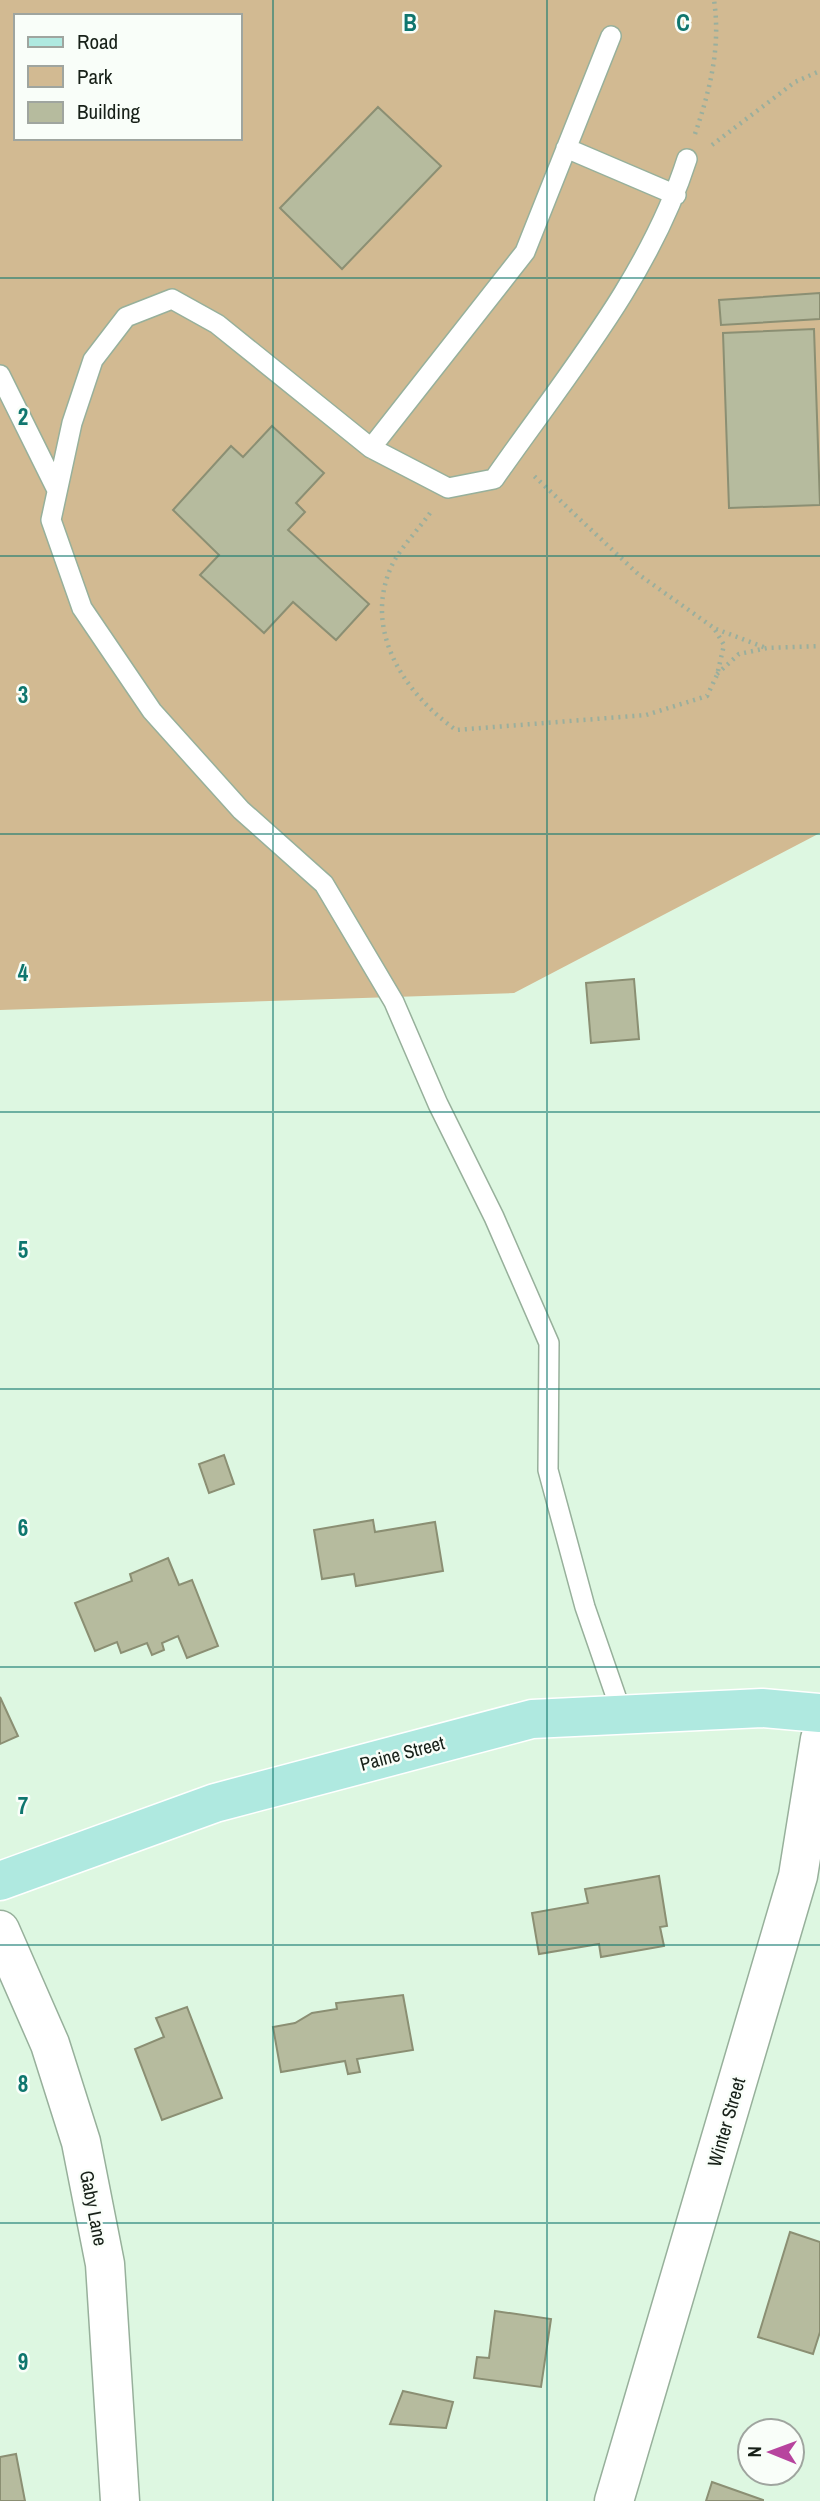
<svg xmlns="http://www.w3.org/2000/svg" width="820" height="2501" font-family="'Archivo Narrow',sans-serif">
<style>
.green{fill:#d2ba92;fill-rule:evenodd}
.building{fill:#b6bb9e;stroke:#8b8f73;stroke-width:2}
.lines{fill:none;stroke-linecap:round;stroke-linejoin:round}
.lane-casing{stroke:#97b09b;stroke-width:22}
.street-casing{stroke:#97b09b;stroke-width:41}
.primary-casing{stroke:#fff;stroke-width:41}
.path{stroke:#9aaf9d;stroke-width:4.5;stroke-dasharray:2 5;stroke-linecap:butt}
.lane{stroke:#fff;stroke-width:19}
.street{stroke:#fff;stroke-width:38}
.primary{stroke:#afe9e0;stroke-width:38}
.grid{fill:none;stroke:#0f766e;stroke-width:2;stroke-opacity:0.55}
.labels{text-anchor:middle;stroke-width:5;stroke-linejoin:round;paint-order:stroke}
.street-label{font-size:19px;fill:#172018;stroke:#f9fef9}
.grid-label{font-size:23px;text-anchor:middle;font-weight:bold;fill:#0f766e;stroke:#f9fef9;stroke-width:5;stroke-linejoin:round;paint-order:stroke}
</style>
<rect width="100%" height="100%" fill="#ddf7e1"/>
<!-- green -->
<path class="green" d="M0,0H820V833L514,993L0,1010ZM16,16H240V138H16Z"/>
<!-- building -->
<path class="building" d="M378,107L441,166L342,269L280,208Z
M820,293V319L721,325L719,300Z
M814,329L820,505L729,508L723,333Z
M272,426L324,473L296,503L305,512L288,530L369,604L336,640L293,602L264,633L200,575L219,555L173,510L231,446L243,457Z
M634,979L639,1039L591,1043L586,983Z
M224,1455L234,1484L209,1493L199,1464Z
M373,1520L375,1532L435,1522L443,1571L356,1586L354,1574L322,1579L314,1530Z
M168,1558L179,1585L192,1580L218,1646L187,1658L178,1636L162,1643L164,1650L152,1655L147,1643L121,1653L117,1642L95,1651L75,1603L132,1581L130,1574Z
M0,1697L18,1736L0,1744Z
M659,1876L667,1926L660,1927L664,1946L601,1957L599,1944L539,1954L532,1913L588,1903L585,1889Z
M403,1995L413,2050L357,2059L360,2072L348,2074L345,2061L281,2072L273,2027L295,2023L312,2013L337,2009L336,2003Z
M187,2007L222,2098L162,2120L135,2049L164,2037L156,2018Z
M790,2232L820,2242V2332L813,2354L758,2337Z
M495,2311L551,2319L541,2387L474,2378L477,2357L489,2358Z
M403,2391L453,2402L446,2428L390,2424Z
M16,2454L25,2501H0V2457Z
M712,2482L763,2500V2501H706Z"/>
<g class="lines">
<!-- lane casing -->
<g class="lane-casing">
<path id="lane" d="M566,148L676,195
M0,375L57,490
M371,448L525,252L611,36
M622,1714L585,1607L548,1470L549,1343L494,1217L438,1104L394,1002L324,884L241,810L152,711L82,608L51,520L72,423L93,360L126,317L172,299L217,324L371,448L448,488L494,479C565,377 649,278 687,159"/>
</g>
<!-- street casing -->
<g class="street-casing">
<path id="street" d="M0,1930L50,2044L81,2142L105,2264L120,2501
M614,2501L798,1876L820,1739"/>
</g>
<!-- primary casing -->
<g class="primary-casing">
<path id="primary" d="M0,1881L215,1803L532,1719L762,1708L820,1713"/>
</g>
<!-- path -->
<path class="path" d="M695,134C710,90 721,47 714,0
M712,145L795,82L820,71
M430,513C418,530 401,547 392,565C362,630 404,693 456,730L646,715L707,696L717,675L724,645L714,628L638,574L532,474
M716,629L766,648
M717,674L739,654L767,648L820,646"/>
<!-- lane -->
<use href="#lane" class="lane"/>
<!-- street -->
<use href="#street" class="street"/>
<!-- primary -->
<use href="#primary" class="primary"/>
</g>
<!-- grid -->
<path class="grid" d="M273,0V2501M547,0V2501M0,278H820M0,556H820M0,834H820M0,1112H820M0,1389H820M0,1667H820M0,1945H820M0,2223H820"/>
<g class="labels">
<!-- street labels -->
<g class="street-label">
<text transform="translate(402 1753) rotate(-15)" y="7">Paine Street</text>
<text transform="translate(726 2122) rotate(-74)" y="7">Winter Street</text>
<text transform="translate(94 2208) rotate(79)" y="7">Gaby Lane</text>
</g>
</g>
<g class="grid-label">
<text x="410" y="31">B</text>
<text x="683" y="31">C</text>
<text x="23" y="425">2</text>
<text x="23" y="703">3</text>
<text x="23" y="981">4</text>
<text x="23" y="1258">5</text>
<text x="23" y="1536">6</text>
<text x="23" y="1814">7</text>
<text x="23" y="2092">8</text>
<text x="23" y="2370">9</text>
</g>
<!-- legend -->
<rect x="14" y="14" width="228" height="126" fill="#f9fef9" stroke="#9fa59f" stroke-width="2"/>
<rect x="28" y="37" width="35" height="10" fill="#afe9e0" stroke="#9fa59f" stroke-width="2"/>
<text x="77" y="49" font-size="21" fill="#172018">Road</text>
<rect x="28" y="66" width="35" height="21" fill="#d2ba92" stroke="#9fa59f" stroke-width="2"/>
<text x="77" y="84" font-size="21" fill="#172018">Park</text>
<rect x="28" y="102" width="35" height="21" fill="#b6bb9e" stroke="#9fa59f" stroke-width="2"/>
<text x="77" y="119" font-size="21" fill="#172018">Building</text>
<!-- north arrow -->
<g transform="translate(771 2452) rotate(271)"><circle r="33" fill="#f9fef9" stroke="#9fa59f" stroke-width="2"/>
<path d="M0-5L12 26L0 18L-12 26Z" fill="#b7449e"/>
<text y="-10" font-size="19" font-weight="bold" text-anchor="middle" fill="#172018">N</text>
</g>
</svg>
